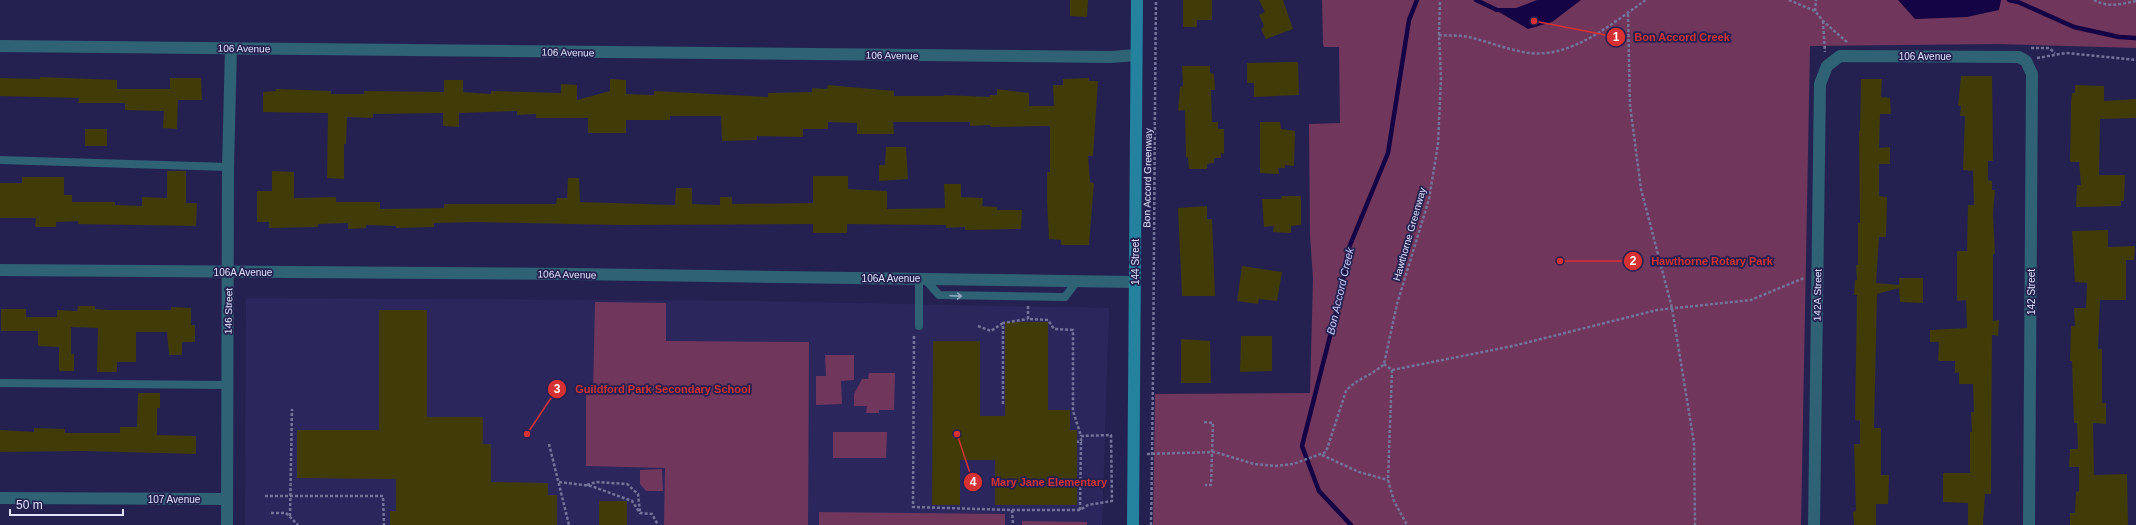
<svg xmlns="http://www.w3.org/2000/svg" width="2136" height="525" font-family="Arial,sans-serif">
<style>
.built{fill:#2b275d}
.green{fill:#70365b}
.water{fill:#140345}
.lines{fill:none;stroke-linecap:round;stroke-linejoin:round}
.stream{stroke:#140345;stroke-width:4.5}
.building{fill:#413b08}
.path{stroke:#747399;stroke-width:2.5;stroke-dasharray:3 2;stroke-linecap:butt}
.lane{stroke:#2e6274;stroke-width:8}
.street{stroke:#2e6274;stroke-width:12}
.secondary{stroke:#24829e;stroke-width:12}
.oneway{stroke:#90a9bf}
.labels{text-anchor:middle;stroke-width:3.5;stroke-linejoin:round;paint-order:stroke}
.street-label{font-size:10px;fill:#e1e3fc;stroke:#242150}
.water-label{font-size:11px;font-style:italic;fill:#cbcefe;stroke:#242150}
.leader{fill:none;stroke:#d73133;stroke-width:1.5}
.callout-dot{fill:#d73133;stroke:#242150;stroke-width:1.5}
.mark-label{font-size:12px;text-anchor:middle;font-weight:bold;fill:#fff}
.callout-label{font-size:11px;text-anchor:middle;font-weight:bold;fill:#d73133;stroke:#242150;stroke-width:3.5;stroke-linejoin:round;paint-order:stroke}
</style>
<rect width="100%" height="100%" fill="#242150"/>
<!-- built -->
<path class="built" d="M246,298L752,301L1109,308L1102,525H245Z"/>
<!-- green -->
<path class="green" d="M1322,0H2136V48L1996,44L1810,46L1801,525H1153L1155,394L1310,393L1313,279L1310,235L1309,124L1340,123L1339,47H1324L1323,44Z
M595,302L666,303V341L809,342L808,525H664L665,468L586,466V395L593,394Z
M825,355H854V380L841,381L842,404L816,405V376H826Z
M869,373H895L894,410H879V413H866L867,406H854V394L862,379H868Z
M833,432H887L886,458H833Z
M662,469L663,491H646L640,484V470Z
M819,512L1005,514V525H819Z
M1022,521L1087,522V525H1022Z"/>
<!-- water -->
<path class="water" d="M1537,0H1581L1552,22L1528,29L1492,8H1516Z
M1898,0H2001L1999,10L1967,17L1915,19Z"/>
<g class="lines">
<!-- stream -->
<path class="stream" d="M1476,0L1497,10
M2009,0L2018,2L2074,27L2119,37L2136,38
M1351,525L1319,491L1302,446L1341,293L1348,250L1388,153L1409,20L1417,0"/>
</g>
<!-- building -->
<path class="building" d="M1070,0H1088L1087,17L1070,16Z
M1183,0H1212V20H1197V27H1183Z
M1259,0H1283L1293,29L1266,39L1261,29L1264,26L1259,15L1265,12Z
M1285,62H1298L1299,95L1254,97V83H1247V63Z
M1182,66H1210V73L1214,74L1215,90H1211L1212,122H1218V129H1224V154L1221,153V158H1214V163L1207,164V169H1189L1188,157H1186L1185,110L1178,111L1180,87L1183,86Z
M1961,76H1992L1993,161H1988V180L1992,181V190H1995L1993,214L1995,254H1993V321L1999,320L1998,336L1992,335L1991,494H1985L1983,525H1968V503L1943,502V473H1970V432H1972L1971,412H1974L1973,384H1959V372L1955,373V361H1938L1939,342H1930V330L1967,328L1966,300L1957,301V251H1967L1968,205H1974L1973,171L1963,170L1965,116H1960L1961,106H1958Z
M40,77L117,80V89H170V78H201L202,100H178L177,129L163,128L164,111L125,110V103H78L79,98L0,96V78L40,79Z
M1089,78V81H1098L1093,156H1088L1090,182L1094,183L1089,245H1061V240L1049,239L1047,202V172H1050V126L991,127L990,125L970,126V122H893L894,134H857V123L828,122V129H803V137L757,136V140L722,141L721,116H670V120H626V133H588V118H536V114L517,115V111L459,113V127L443,126V113L373,114V118L347,117L346,144H344V179L327,178L328,113L263,112V92L276,91V89L331,91V94H364V91L444,92V80H463V92L491,94V91L561,93V84L577,85V100L610,91V79L626,80V94L654,95V91L768,97V93L812,92V88L827,89L828,85L894,91V96H944V95L990,97V95H997V89L1029,93V106H1054L1053,85H1063V79Z
M1861,79H1882L1881,97L1890,98L1891,114H1880L1879,148L1890,147V164H1879V196L1887,197L1886,237H1879L1876,283L1899,285V278H1923V303L1900,302L1899,288L1877,294L1874,428H1881V475H1889L1888,504H1876V525H1854L1853,512L1856,511L1854,444H1860V421L1855,420L1857,295H1854L1855,280H1857L1856,265H1858V223H1860L1859,131H1860Z
M2075,85L2104,86V101L2136,99V118L2100,119L2099,175H2125L2124,201H2121V206L2076,207L2077,185H2081L2079,162H2070L2071,103L2072,93H2075Z
M1260,122H1280L1281,129L1295,131L1294,166L1285,165V168H1278L1279,174L1260,173Z
M85,129H107V146H85Z
M886,147H906L908,179L879,181V165H885Z
M167,171H186V203H197L196,226L78,224V221L56,222V227H35L36,218H0V183H22V177H64V195H72V202H115V205L142,206V197L167,198Z
M272,171L294,172V198L336,197V202H380V209L444,208V204H556L557,198H567L568,178H579L580,202L675,205L676,188H692V204L720,205V197H732V204L813,203V176H848V189L887,191V209L945,208L944,184H961V197L983,198L982,206L997,207V210H1022L1021,229L965,230V227L946,228V225L847,224V233H813V224L623,225L477,222L434,223V227L396,228V226L366,225V228L348,229V223L318,224V227L269,228V222H257V191H272Z
M1282,196H1301V225L1291,226V233L1273,232L1274,226L1264,227L1262,199H1281Z
M1207,206V219H1212L1215,296H1182L1178,208Z
M2108,230V247L2135,246L2134,260H2126V300H2100L2098,349H2102V403H2106V424L2093,423L2094,475L2127,474L2128,525H2070V513H2075L2076,492L2079,491V467H2069L2070,449H2078L2077,423H2074L2072,361H2070L2071,326H2075L2074,308H2086L2087,283L2075,282L2072,231Z
M1242,266L1282,272L1277,301L1259,299L1258,304L1237,301Z
M78,306H95V309L110,310H171V307L191,308V325H195V342H182V355H169L167,332H136V362H117V372H97L98,328L71,327V354H74V371H59V347L38,346V331H1V309H26V317H57V310L77,311Z
M379,310H427V417H483V444H491V482L548,483V495H557V525H390V511H396V479L297,478V430H379Z
M1005,322H1048V410H1070V430H1077V505H995V460H960V505H932L933,341H980V416H1005Z
M1241,336H1272V371L1240,372Z
M1181,339L1210,341L1211,383H1181Z
M138,393H160V408H157V435L196,436V454L83,451L0,452V430L34,432V428L65,429V433H120V427H137Z
M599,501H627V525H599Z"/>
<g class="lines">
<!-- path -->
<path class="path" d="M1789,0L1815,11L1823,21L1848,43
M2094,0C2108,8 2122,4 2136,1
M1815,11L1816,0
M1628,14L1630,105L1641,189L1672,308L1694,443L1695,525
M1823,21L1825,52
M1439,35L1440,0
M2031,48H2049L2055,53
M2037,58L2066,53L2136,60
M1028,306V319L1048,320L1054,329L1073,330V411L1081,436
M978,326L991,331L1003,323
M914,336L913,507L1012,510H1080L1088,505L1112,501L1111,435L1081,436V441L1077,442
M1384,364L1392,370L1513,346L1657,310L1751,300L1804,278
M1392,370L1388,480L1394,501L1407,525
M1003,404V323L1028,319
M1204,422L1213,423L1211,485H1205
M549,444L569,525
M1147,454L1215,452L1254,464L1275,466L1293,464L1326,452L1346,391C1356,379 1373,375 1384,364L1397,304L1429,199L1438,144L1441,78L1439,35C1449,36 1460,35 1469,37C1489,42 1509,50 1529,53C1573,58 1612,23 1646,0
M1322,455L1359,472L1388,480
M559,482L591,486L632,501L640,513L652,514L658,525
M587,485L596,482L627,484L638,494L640,512
M265,496H383L384,525
M1012,510L1013,525
M1080,510L1081,441
M271,513H286L298,525
M290,516L292,409
M1151,525C1154,350 1154,175 1156,0"/>
<!-- lane -->
<path class="lane" d="M0,160L228,167
M919,278V326
M924,278L939,295L1065,297L1077,281
M0,383L227,385"/>
<!-- street -->
<path class="street" d="M0,46L1111,57L1136,55
M0,270L572,274L1134,282
M0,498L227,499
M227,525L228,167L231,48
M1814,525L1820,84L1827,66L1840,56L2019,57L2026,61L2032,74L2029,525"/>
<!-- secondary -->
<path class="secondary" d="M1133,525L1137,0"/>
</g>
<!-- one-way arrows -->
<defs><path id="oneway-shaft" d="M-6 0H5M1.5-3L5.5 0L1.5 3" fill="none" stroke-width="1.6" stroke-linecap="round" stroke-linejoin="round"/></defs>
<use class="oneway" href="#oneway-shaft" transform="translate(956 296) rotate(2)"/>
<g class="labels">
<!-- street labels -->
<g class="street-label">
<text transform="translate(244 48) rotate(1)" y="4">106 Avenue</text>
<text transform="translate(568 52) rotate(1)" y="4">106 Avenue</text>
<text transform="translate(892 55) rotate(1)" y="4">106 Avenue</text>
<text x="1925" y="60">106 Avenue</text>
<text transform="translate(1147 178) rotate(-89)" y="4">Bon Accord Greenway</text>
<text transform="translate(1409 234) rotate(-74)" y="4">Hawthorne Greenway</text>
<text transform="translate(1135 262) rotate(-90)" y="4">144 Street</text>
<text x="243" y="276">106A Avenue</text>
<text transform="translate(567 274) rotate(1)" y="4">106A Avenue</text>
<text x="891" y="282">106A Avenue</text>
<text transform="translate(2031 292) rotate(-90)" y="4">142 Street</text>
<text transform="translate(1817 295) rotate(-89)" y="4">142A Street</text>
<text transform="translate(228 311) rotate(-89)" y="4">146 Street</text>
<text x="174" y="503">107 Avenue</text>
</g>
<!-- water labels -->
<g class="water-label">
<text transform="translate(1340 291) rotate(-77)" y="4">Bon Accord Creek</text>
</g>
</g>
<!-- callouts -->
<path class="leader" d="M1534 21L1616 37M1560 261L1633 261M527 434L557 389M957 434L973 482"/>
<g class="callout-dot">
<circle cx="1534" cy="21" r="4"/>
<circle cx="1560" cy="261" r="4"/>
<circle cx="527" cy="434" r="4"/>
<circle cx="957" cy="434" r="4"/>
<circle cx="1616" cy="37" r="10"/>
<circle cx="1633" cy="261" r="10"/>
<circle cx="557" cy="389" r="10"/>
<circle cx="973" cy="482" r="10"/>
</g>
<g class="mark-label">
<text x="1616" y="41">1</text>
<text x="1633" y="265">2</text>
<text x="557" y="393">3</text>
<text x="973" y="486">4</text>
</g>
<g class="callout-label">
<text x="1682" y="41">Bon Accord Creek</text>
<text x="1712" y="265">Hawthorne Rotary Park</text>
<text x="663" y="393">Guildford Park Secondary School</text>
<text x="1049" y="486">Mary Jane Elementary</text>
</g>
<!-- scale -->
<path d="M10 509v6h113v-6" fill="none" stroke="#e1e3fc" stroke-width="2"/>
<text x="16" y="509" font-size="12" fill="#e1e3fc" stroke="#242150" stroke-width="3" paint-order="stroke">50 m</text>
</svg>
